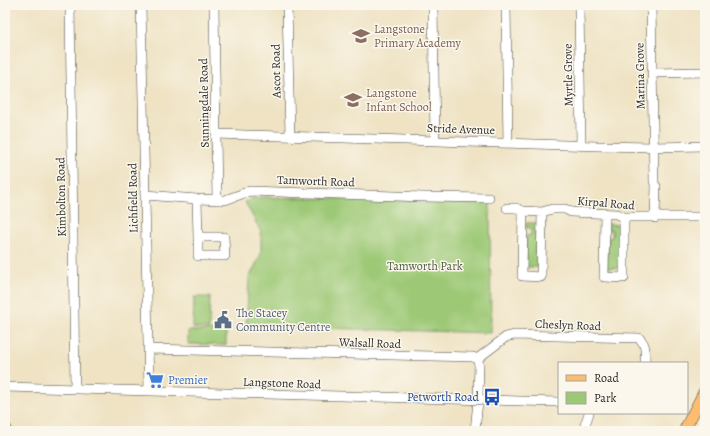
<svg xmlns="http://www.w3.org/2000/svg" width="710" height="436" font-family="Alegreya,serif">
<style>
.green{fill:#9dc976;stroke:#647a50}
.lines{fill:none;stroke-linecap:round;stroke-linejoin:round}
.minor-casing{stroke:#484742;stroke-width:10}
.major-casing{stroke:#484742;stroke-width:12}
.minor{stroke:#fff;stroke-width:9}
.major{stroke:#fcbd6f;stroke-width:11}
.labels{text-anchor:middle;stroke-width:3;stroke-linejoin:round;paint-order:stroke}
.education-label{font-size:12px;fill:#785e54;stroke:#fbf7ec;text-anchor:start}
.street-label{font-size:12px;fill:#2b2b2b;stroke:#fbf7ec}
.park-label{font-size:12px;fill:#4d5a42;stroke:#fbf7ec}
.service-label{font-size:12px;fill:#4e5e75;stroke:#fbf7ec;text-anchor:start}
.shop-label{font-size:12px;fill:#366cbe;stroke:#fbf7ec;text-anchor:start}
.transit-label{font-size:12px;fill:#164399;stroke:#fbf7ec;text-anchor:end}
</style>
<rect width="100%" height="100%" fill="#fbf7ec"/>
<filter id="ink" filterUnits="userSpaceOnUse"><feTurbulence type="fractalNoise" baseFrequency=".025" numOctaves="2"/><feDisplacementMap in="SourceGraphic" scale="8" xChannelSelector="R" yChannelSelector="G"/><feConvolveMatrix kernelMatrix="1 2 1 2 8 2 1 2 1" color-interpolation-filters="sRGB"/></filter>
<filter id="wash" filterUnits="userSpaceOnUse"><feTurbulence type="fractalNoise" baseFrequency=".012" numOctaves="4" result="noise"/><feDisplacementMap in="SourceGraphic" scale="16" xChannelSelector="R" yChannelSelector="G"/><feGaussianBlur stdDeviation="0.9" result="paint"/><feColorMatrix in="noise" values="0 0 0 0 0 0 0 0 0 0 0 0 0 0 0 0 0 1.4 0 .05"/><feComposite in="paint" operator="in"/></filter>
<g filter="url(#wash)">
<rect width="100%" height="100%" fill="#efe3c4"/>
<!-- green -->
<path class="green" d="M263,197L490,202L491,333L246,326L249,278L261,254V232L245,202L253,198Z
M526,223H541V229H536V236H540V267H526V236L531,235V228H526Z
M608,224L623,225V231H618V238H622V268H607L608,238L612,237V230H608Z
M194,297H210L209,329L193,328Z
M226,330V345L188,344V331Z"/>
</g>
<g filter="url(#ink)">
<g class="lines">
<!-- minor casing -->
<g class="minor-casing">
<path id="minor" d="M70,5L75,389
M141,5L149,391
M214,5L217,200
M287,5L290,136
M433,5L435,141
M506,5L508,143
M579,5L581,145
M651,5L654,182
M652,73L705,72
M216,134L598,146L653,147L705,146
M145,195L197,199L225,200L250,191L424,197L489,198
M197,199L198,237H224L225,256H198V237
M507,208H516L523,211L542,212L552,209H565L571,212L616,214L624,217H705
M523,211L522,276L541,277L542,212
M605,214L604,277L624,278V217
M655,218L656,186
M148,349L473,357L477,359L479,364L478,401L475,431
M477,359L506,337L514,335L639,338C647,345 645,353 645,363
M5,387L559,402
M583,431L589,413"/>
</g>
<!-- major casing -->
<g class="major-casing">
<path id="major" d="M5,427L7,431
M684,431L705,390"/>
</g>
<!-- minor -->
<use href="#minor" class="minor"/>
<!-- major -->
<use href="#major" class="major"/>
</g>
</g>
<!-- icons -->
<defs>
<g id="school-bare" transform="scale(1.38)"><path d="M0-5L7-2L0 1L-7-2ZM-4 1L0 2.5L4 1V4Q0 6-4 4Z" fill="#8d6e63" stroke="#fbf7ec" stroke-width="2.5" paint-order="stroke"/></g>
<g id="civic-bare" transform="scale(1.38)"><path d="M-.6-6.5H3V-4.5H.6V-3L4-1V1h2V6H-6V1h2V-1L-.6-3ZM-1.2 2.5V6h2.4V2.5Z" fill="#5c6f8a" stroke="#fbf7ec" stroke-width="2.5" paint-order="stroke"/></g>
<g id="supermarket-bare" transform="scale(1.38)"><path d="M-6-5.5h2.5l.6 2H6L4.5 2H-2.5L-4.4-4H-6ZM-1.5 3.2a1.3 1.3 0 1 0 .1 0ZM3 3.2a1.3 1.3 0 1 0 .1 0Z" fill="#3f7fe0" stroke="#fbf7ec" stroke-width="2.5" paint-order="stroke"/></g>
<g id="bus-bare" transform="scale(1.38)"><path d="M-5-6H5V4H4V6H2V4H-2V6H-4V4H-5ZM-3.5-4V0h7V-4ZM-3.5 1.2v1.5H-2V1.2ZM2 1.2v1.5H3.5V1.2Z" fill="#1a4fb4" stroke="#fbf7ec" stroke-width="2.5" paint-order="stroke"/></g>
</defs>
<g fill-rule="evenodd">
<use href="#school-bare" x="361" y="36"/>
<use href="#school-bare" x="353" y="100"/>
<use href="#civic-bare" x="223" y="320"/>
<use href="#supermarket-bare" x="155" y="380"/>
<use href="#bus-bare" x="492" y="397"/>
</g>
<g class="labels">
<!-- education labels -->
<g class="education-label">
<text x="374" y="33">Langstone<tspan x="374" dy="14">Primary Academy</tspan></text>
<text x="366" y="97">Langstone<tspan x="366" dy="14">Infant School</tspan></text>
</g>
<!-- street labels -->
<g class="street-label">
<text transform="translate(276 71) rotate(-91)" y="4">Ascot Road</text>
<text transform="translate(568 75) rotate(-91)" y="4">Myrtle Grove</text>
<text transform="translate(640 76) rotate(-91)" y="4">Marina Grove</text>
<text transform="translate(204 103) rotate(-91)" y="4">Sunningdale Road</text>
<text transform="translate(461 129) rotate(2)" y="4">Stride Avenue</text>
<text transform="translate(316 181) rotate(2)" y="4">Tamworth Road</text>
<text transform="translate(61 197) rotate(-91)" y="4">Kimbolton Road</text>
<text transform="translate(133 198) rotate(-91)" y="4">Lichfield Road</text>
<text transform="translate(606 203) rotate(5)" y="4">Kirpal Road</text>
<text transform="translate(568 325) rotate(2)" y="4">Cheslyn Road</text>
<text transform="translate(370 343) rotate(2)" y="4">Walsall Road</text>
<text transform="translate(282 383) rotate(2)" y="4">Langstone Road</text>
</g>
<!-- park labels -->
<g class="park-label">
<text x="425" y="270">Tamworth Park</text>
</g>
<!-- service labels -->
<g class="service-label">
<text x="236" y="317">The Stacey<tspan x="236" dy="14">Community Centre</tspan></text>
</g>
<!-- shop labels -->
<g class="shop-label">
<text x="168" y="384">Premier</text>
</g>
<!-- transit labels -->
<g class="transit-label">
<text x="479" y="401">Petworth Road</text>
</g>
</g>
<!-- margin -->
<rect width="710" height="436" fill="none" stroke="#fbf7ec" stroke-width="20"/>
<!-- legend -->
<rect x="558" y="362" width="130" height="52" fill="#fbf7ec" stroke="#a8a59f"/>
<rect x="566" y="375" width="20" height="6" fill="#fcbd6f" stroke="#a8a59f"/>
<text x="594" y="382" font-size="12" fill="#2b2b2b">Road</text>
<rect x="566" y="392" width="20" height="12" fill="#9dc976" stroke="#a8a59f"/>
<text x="594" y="402" font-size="12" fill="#2b2b2b">Park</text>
</svg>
